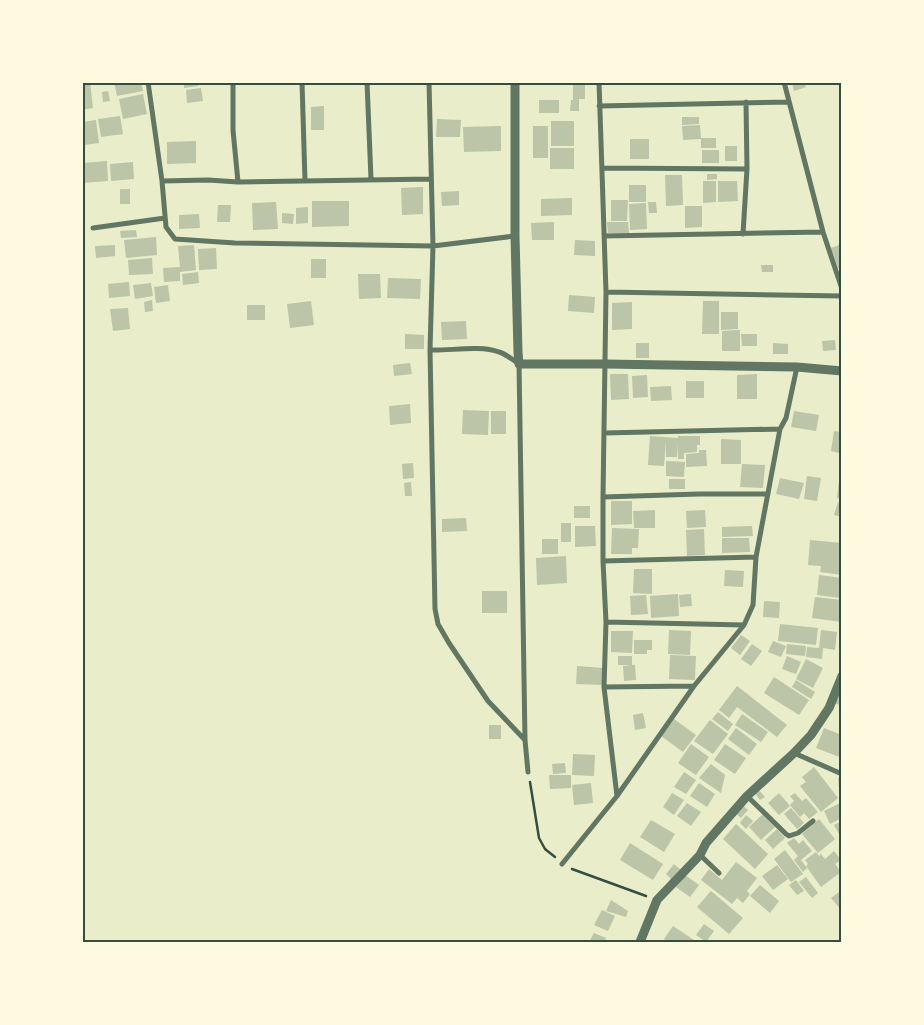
<svg xmlns="http://www.w3.org/2000/svg" width="924" height="1025" font-family="'Alegreya Sans',sans-serif">
<style>
.building{fill:#bcc5a7}
.lines{fill:none;stroke-linecap:round;stroke-linejoin:round}
.path{stroke:#344e41;stroke-width:2.5}
.minor{stroke:#617663;stroke-width:5}
.tertiary{stroke:#617663;stroke-width:9}
.neatline{fill:none;stroke:#344e41;stroke-width:2}
</style>
<rect width="100%" height="100%" fill="#e9edc9"/>
<!-- building -->
<path class="building" d="M82,82H90L93,108L82,110Z
M114,82H141L143,91L117,96Z
M184,82H198V86L184,88Z
M792,82H804L806,87L794,91Z
M573,83L585,84V99H579V111H570L571,100H573Z
M201,88L203,101L187,103L186,90Z
M108,91L110,101L103,102L102,92Z
M143,94L147,114L123,119L119,99Z
M539,100H559V113H539Z
M324,106V130H311V107Z
M120,116L123,134L101,137L98,119Z
M682,117H699V124L682,125Z
M437,119L461,120L460,137H436Z
M96,120L99,143L84,145L82,133V122Z
M551,121H574V146H551Z
M700,125L701,139L683,140L682,126Z
M501,126V151L464,152L463,127Z
M533,126H548V158H533Z
M701,138H716V148H701Z
M630,139H649V159H630Z
M196,141V163L167,164V142Z
M725,146H737V161H725Z
M550,148H574V169H550Z
M702,150H719V163H702Z
M107,161L108,181L82,183V163Z
M133,162L134,179L111,181L110,164Z
M707,174H717V179L707,180Z
M665,175H682L683,205L666,206Z
M703,181H716V202L703,203Z
M718,181H737L738,201L718,202Z
M629,185H646V202H629Z
M423,187V214L402,215L401,188Z
M120,189H130V204H120Z
M459,191V205L442,206L441,192Z
M572,198V215L541,216V199Z
M611,200H628L627,221H611Z
M312,201H349V226L312,227Z
M276,202L278,229L253,230L252,203Z
M648,202H656L657,213H649Z
M646,203L647,229L630,230L629,204Z
M218,205H231L230,222H217Z
M685,206H702V227L685,228Z
M308,207V223L296,224V208Z
M282,213L294,214L293,224L282,223Z
M199,214L200,228L179,229V215Z
M554,222V240H532L531,223Z
M607,222H628L629,233H608Z
M136,230L137,237L121,238L120,231Z
M156,237L157,255L126,258L124,240Z
M575,240L595,241V256L574,255Z
M842,244V267L838,268L831,248Z
M115,245V256L96,258L95,246Z
M194,245L196,270L180,272V281L164,282L163,268L180,267L178,246Z
M216,248L217,269L199,270L198,249Z
M152,258L153,274L129,275L128,260Z
M311,259H326V278H311Z
M761,265H773V272H762Z
M198,272L199,283L183,285L182,274Z
M358,274H380L381,298L359,299Z
M388,278L421,279L420,299L387,298Z
M129,282L130,296L109,298L108,284Z
M151,283L153,296L135,299L133,285Z
M168,285L170,301L156,303L154,287Z
M569,295L595,297L594,313L568,311Z
M152,300L153,311L145,312L144,302Z
M311,301L314,325L290,328L287,304Z
M703,301H719V334H702Z
M632,302V329L612,330V303Z
M247,305H265V320H247Z
M128,308L130,329L113,331L110,309Z
M721,312H738V329L721,330Z
M466,321L467,339L442,340L441,322Z
M740,330V351H722V331Z
M405,334L424,335V349H405Z
M741,334H757V346H742Z
M835,340L836,350L823,351L822,341Z
M636,343H649V358H636Z
M773,343L788,344V354H773Z
M410,363L412,374L394,376L393,365Z
M610,374H628L629,399L611,400Z
M757,374V399H737V375Z
M647,375L648,397L633,398L632,376Z
M686,381H704V398H686Z
M671,386L672,400L651,401L650,387Z
M410,404L411,423L390,425L389,406Z
M463,410L489,411L488,435L462,434Z
M491,411H506V434H491Z
M794,411L819,415L816,431L791,427Z
M834,431L842,432L839,453L831,451Z
M650,436L678,438V436H700V445H697V452L684,453V459H678V443L677,457H666V441L664,466L648,465Z
M721,439L741,440V464H721Z
M699,450H706L707,466L686,467V454L699,453Z
M666,461L685,462L684,477L666,476Z
M413,463L414,478L403,479L402,464Z
M742,464L765,465L763,488L740,487Z
M807,476L821,478L817,501L804,499Z
M780,478L804,483L799,499L776,494Z
M669,479H685V489H669Z
M839,481L842,482V499L837,498Z
M411,482L412,496H405L404,483Z
M611,501H632V524L611,525Z
M838,502L842,503V517L834,515Z
M574,506H590V518H574Z
M655,510V528H634L633,511Z
M705,510L706,527L687,528L686,511Z
M466,518L467,531L442,532V519Z
M561,523H571V542H561Z
M575,526H595L596,546L575,547Z
M752,526L753,536L722,537V527Z
M612,528L639,529L638,548H632V554H611Z
M704,529L705,555L687,556L686,530Z
M722,538H749L750,552L722,553Z
M542,539H558V554H542Z
M810,540L842,543V575L820,572L821,566L808,565Z
M566,556L567,583L537,585L536,558Z
M634,569H652V594L633,593Z
M725,570L744,571L743,587L724,586Z
M819,575L842,578L840,598L817,595Z
M482,591H507V613H482Z
M678,594L679,616L651,618L650,596Z
M691,594L692,606L680,607L679,595Z
M646,595L648,614L631,615L630,596Z
M815,597L842,600V622L812,618Z
M764,601L780,602L779,618L763,617Z
M780,624L818,628L816,645L778,641Z
M669,630L691,631L690,655L668,654Z
M821,630L837,632L835,650L823,648L822,659L806,657L807,647L819,648Z
M611,631H633L632,653L611,652Z
M741,635L750,641L740,655L731,648Z
M634,640H652V650H647V654H634Z
M773,641L786,646L781,657L768,652Z
M752,644L762,651L751,666L741,659Z
M787,644L806,646L805,656L786,654Z
M670,655L696,656L695,680L669,679Z
M618,656H632V665H635L636,680L624,681L623,666L630,665H618Z
M787,656L801,662L796,674L782,669Z
M806,659L823,668L813,688L796,679Z
M577,666L604,668L603,685L576,684Z
M774,677L809,700L799,715L764,693Z
M796,680L815,692L811,699L792,687Z
M737,686L787,725L777,737L737,707L729,718L719,710Z
M838,692L842,693V706L834,703Z
M718,712L733,724L728,731L712,719Z
M643,713L646,728L635,730L633,715Z
M742,714L768,732L761,742L735,725Z
M674,719L696,735L683,752L661,736Z
M710,720L728,734L713,754L694,741Z
M489,725H501V739H489Z
M736,728L757,744L749,755L728,739Z
M824,728L842,735V758L816,748Z
M691,744L709,757L696,775L678,763Z
M725,744L746,758L735,774L714,760Z
M573,754L595,755L594,776L572,775Z
M565,763L566,773L553,774L552,764Z
M711,764L725,775L721,793L699,778Z
M814,767L838,798L821,812L800,786L806,782L802,777Z
M684,772L696,780L686,794L674,787Z
M549,775H571V788L550,789Z
M838,778H842V799H840Z
M591,783L593,803L574,805L572,785Z
M699,783L715,794L707,807L690,796Z
M758,789L765,797L760,800L754,792Z
M672,793L684,800L674,815L663,807Z
M779,793L790,806L779,815L768,803Z
M795,793L802,801L806,798L818,812L809,819L804,813L800,817L790,805L794,801L790,796Z
M842,802V818L830,824L824,811Z
M687,803L701,812L691,826L677,816Z
M741,804L748,810L741,818L734,812Z
M791,808L804,823L797,829L784,814Z
M763,814L775,827L761,840L749,827Z
M746,815L753,821L746,829L740,823Z
M819,819L835,839L818,853L802,834Z
M651,820L675,834L664,852L640,837Z
M842,821V835L840,836L834,825Z
M736,824L768,854L755,869L723,839Z
M777,829L785,838L773,849L765,840Z
M794,838L799,844L803,840L812,851L801,860L807,868L803,872L794,860L798,856L787,843Z
M630,843L663,864L653,880L620,860Z
M785,850L803,874L791,882L774,859Z
M834,851L841,860L835,864L841,872L821,887L806,866L808,864L805,860L816,852L819,856L821,854L825,859Z
M736,862L757,878L747,891L750,894L743,903L737,898L732,904L701,880L709,869L722,880Z
M674,864L681,870L672,880L666,874Z
M777,865L788,879L773,890L762,876Z
M685,875L699,885L690,897L676,887Z
M806,877L818,893L812,898L799,882Z
M796,880L804,891L797,895L789,885Z
M760,885L779,901L770,913L750,896Z
M842,890V911L831,898Z
M711,891L743,918L729,934L697,907Z
M611,900L628,911L626,917L606,911Z
M602,910L615,916L608,931L594,925Z
M704,924L714,931L706,942L696,935Z
M673,926L697,942H668L664,939Z
M594,933L606,938L605,942H589Z"/>
<g class="lines">
<!-- path -->
<path class="path" d="M530,782L539,838L545,849L555,857
M572,869L646,896"/>
<!-- minor -->
<path class="minor" d="M148,82L162,181L166,227L175,239L235,243L433,246L515,236
M233,82V130L238,182
M302,82L305,181
M367,82L371,179
M429,82L433,246L430,350L435,609L438,624L449,643L488,701L525,740
M599,82L606,292L603,497V561L606,622L604,687L617,796
M784,82L823,232L842,289
M599,106L789,102
M602,168L747,169
M162,181L208,180L238,182L431,179
M93,228L165,218
M743,234L747,169L746,102
M604,236L823,232
M606,292L842,296
M430,350C450,351 480,345 499,352C506,354 513,360 519,364L525,740L528,772
M604,433L780,429
M603,497L699,494H768
M603,561L756,557
M606,622L744,625
M604,687L694,686
M794,753L842,774
M747,796L786,834L789,836L798,833L813,821
M700,855L719,873
M562,864L617,796L694,686L744,625L753,605L756,557L780,429L786,418L797,367"/>
<!-- tertiary -->
<path class="tertiary" d="M515,82V236L518,352L519,364H605L797,367L842,371
M640,942L657,900L700,855L706,843L747,796L794,753L811,735L829,708L842,676"/>
</g>
<!-- border -->
<rect width="924" height="1025" fill="none" stroke="#fefae0" stroke-width="168"/>
<rect x="84" y="84" width="756" height="857" class="neatline"/>
</svg>
